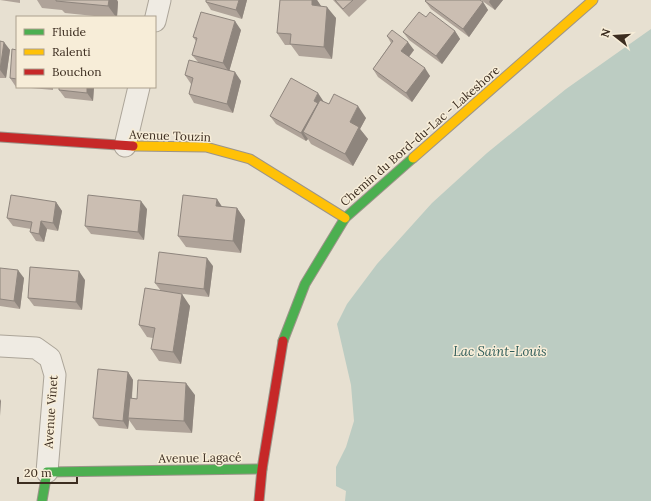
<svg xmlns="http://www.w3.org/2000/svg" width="651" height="501" font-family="Lora,serif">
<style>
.water{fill:#bcccc2}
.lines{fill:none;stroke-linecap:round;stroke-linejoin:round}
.street-casing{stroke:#aca599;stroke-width:23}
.fast-casing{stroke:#9c9489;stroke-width:11}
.slow-casing{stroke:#9c9489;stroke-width:11}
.jam-casing{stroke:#9c9489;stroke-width:11}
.street{stroke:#efebe3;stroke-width:21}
.fast{stroke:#4caf50;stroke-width:9}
.slow{stroke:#ffc107;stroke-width:9}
.jam{stroke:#c62828;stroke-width:9}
.wall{fill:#afa399}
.shaded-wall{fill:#8e857d}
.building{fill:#cbbeb2;stroke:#8e857d}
.labels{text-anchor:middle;stroke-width:3;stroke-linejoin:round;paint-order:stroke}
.street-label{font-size:12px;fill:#3c2d20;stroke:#f7edd8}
.water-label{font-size:13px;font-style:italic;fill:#2f5c59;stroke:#f7edd8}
</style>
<rect width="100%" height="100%" fill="#e7e0d1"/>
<!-- water -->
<path class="water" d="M651,29V501H345L346,491L336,486V467L346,447L354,421L351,385L337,324L347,304L377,264L432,203L487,153L566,89Z"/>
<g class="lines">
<!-- street casing -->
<g class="street-casing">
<path id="street" d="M155,21L160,0
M125,146L139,87
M0,346L36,348L50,358L55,375L47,472"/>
</g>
<!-- fast casing -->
<g class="fast-casing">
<path id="fast" d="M283,341L305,284L345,218L413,158
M42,501L47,472L262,469"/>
</g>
<!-- slow casing -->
<g class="slow-casing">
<path id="slow" d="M133,146L206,147L250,159L345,218
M413,158L593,0"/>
</g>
<!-- jam casing -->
<g class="jam-casing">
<path id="jam" d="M0,137L133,146
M259,501L262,469L283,341"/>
</g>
<!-- street -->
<use href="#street" class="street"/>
<!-- fast -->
<use href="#fast" class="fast"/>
<!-- slow -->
<use href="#slow" class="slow"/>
<!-- jam -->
<use href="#jam" class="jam"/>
</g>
<!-- wall -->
<path class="wall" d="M0,0H20V3Z
M37,0H117L118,2L117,17H104L65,13L62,10L42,8Z
M206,0H247L242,19L211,10L206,2Z
M280,0H317L321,6L336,18L332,59L299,56L291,45H285L277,33Z
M333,0H367L349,17Z
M481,0H503L495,10Z
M425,1L483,2L488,10L469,37L431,9Z
M241,30L229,71L241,81L233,113L194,103L189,94L192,84H191L185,75L198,62L192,55L196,41L193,37Z
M455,31L460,39L442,64L409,40L403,32Z
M387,36L414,50L409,57L430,76L412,102L378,77L373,69L391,43Z
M0,41L10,50L6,78H0Z
M17,50V87H16L10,78Z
M20,87H53V90Z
M94,87L93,101L65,98L59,90Z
M324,102L329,104L366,118L360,129L368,139L353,166L311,144L308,139L306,141L276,124L270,116Z
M56,202L62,211L58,231L47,229L44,242L36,241L30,232L31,229L13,226L7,218Z
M237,208L245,220L241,253L186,247L178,236Z
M147,209L144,240L91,234L85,226Z
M213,266L209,297L175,293L190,306L181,364L159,361L151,349L153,338L147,337L139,325L161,291L155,283Z
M0,268L24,278L20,309L0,306Z
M85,280L82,310L34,306L28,298Z
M128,372L133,380L132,398L137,399L195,395L192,433L136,430L129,420L128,429L99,426L93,418Z"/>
<!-- shaded-wall -->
<path class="shaded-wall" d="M109,0H117L118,2L117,17H116L108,6Z
M239,0H247L242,19L236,10Z
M312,0H317L321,6L312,5Z
M490,0H503L495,10L489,2Z
M483,2L488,10L469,37L463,29Z
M327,7L336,18L332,59L324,47Z
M235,21L241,30L229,72L223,63Z
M455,31L460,39L442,64L436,56Z
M4,42L10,50L6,78L0,70Z
M408,42L414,50L407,59L401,51Z
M425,68L430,76L412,102L406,93Z
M235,72L241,81L233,113L227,104Z
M87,87H94L93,101L87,93Z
M318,93L324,102L303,132L308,139L306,141L301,133L314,101Z
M358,106L366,118L360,129L368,139L353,166L345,154L350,122Z
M217,199L225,211L216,206Z
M141,201L147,209L144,240L138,232Z
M56,202L62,211L58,231L53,223Z
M237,208L245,220L241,253L233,241Z
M41,221L47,229L44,242L39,234Z
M207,258L213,266L209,297L204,289Z
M18,270L24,278L20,309L14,301Z
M79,271L85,280L82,310L76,302Z
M182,294L190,306L181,364L173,352Z
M128,372L133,380L130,418H128L129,420L128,429L123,421Z
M186,383L195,395L192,433L184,421Z
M0,399L1,401L0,416Z"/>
<!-- building -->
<path class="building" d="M56,0H109L108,6L56,1Z
M206,0H239L236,10L206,2Z
M280,0H312V5L327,7L324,47L290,44L291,34L277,33Z
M335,0H353L343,9Z
M426,0H480L483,2L463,29L425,1Z
M201,12L235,21L223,63L192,55L197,38L193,37Z
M419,12L426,17L430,12L455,31L436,56L403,32Z
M392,30L408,42L401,51L425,68L406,93L373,69L393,41L387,36Z
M0,41L4,42L0,70Z
M12,49L17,50V79L10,78Z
M189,60L235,72L227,104L189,94L193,78L185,75Z
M291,78L318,93L314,101L318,103L301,133L270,116Z
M59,87H87V93L59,90Z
M334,94L358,106L350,122L359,127L345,154L303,132L320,100L329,104Z
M11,195L56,202L53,223L41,221L39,234L30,232L32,222L7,218Z
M88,195L141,201L138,232L85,226Z
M183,195L217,199L216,206L237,208L233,241L178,236Z
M159,252L207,258L204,289L155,283Z
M30,267L79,271L76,302L28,298Z
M0,268L18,270L14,301L0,299Z
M145,288L182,294L173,352L151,349L155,328L139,325Z
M98,369L128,372L123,421L93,418Z
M138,380L186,383L184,421L128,418L130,398L137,399Z"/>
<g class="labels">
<!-- street labels -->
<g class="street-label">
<text transform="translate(170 136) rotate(2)" y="4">Avenue Touzin</text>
<text transform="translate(420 136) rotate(-41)" y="4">Chemin du Bord-du-Lac - Lakeshore</text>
<text transform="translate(51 412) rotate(-86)" y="4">Avenue Vinet</text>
<text transform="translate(200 458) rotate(-1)" y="4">Avenue Lagacé</text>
</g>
<!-- water labels -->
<g class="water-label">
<text x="500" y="356">Lac Saint-Louis</text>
</g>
</g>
<!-- legend -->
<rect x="16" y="16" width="140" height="72" fill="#f7edd8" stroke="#aca08e"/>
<rect x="24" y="29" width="20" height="6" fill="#4caf50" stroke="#aca08e"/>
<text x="52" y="36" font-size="12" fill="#3c2d20">Fluide</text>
<rect x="24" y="49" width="20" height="6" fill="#ffc107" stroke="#aca08e"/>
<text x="52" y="56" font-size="12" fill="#3c2d20">Ralenti</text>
<rect x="24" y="69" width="20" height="6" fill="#c62828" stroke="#aca08e"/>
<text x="52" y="76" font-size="12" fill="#3c2d20">Bouchon</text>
<!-- north arrow -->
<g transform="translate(615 36) rotate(287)" stroke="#f7edd8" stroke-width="3" paint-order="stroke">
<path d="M0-3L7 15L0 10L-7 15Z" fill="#3c2d20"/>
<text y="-6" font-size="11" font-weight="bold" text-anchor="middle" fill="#3c2d20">N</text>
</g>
<!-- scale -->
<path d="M18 477v6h59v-6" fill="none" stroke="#3c2d20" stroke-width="2"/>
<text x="24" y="477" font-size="12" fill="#3c2d20" stroke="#f7edd8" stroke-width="3" paint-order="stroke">20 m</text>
</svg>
